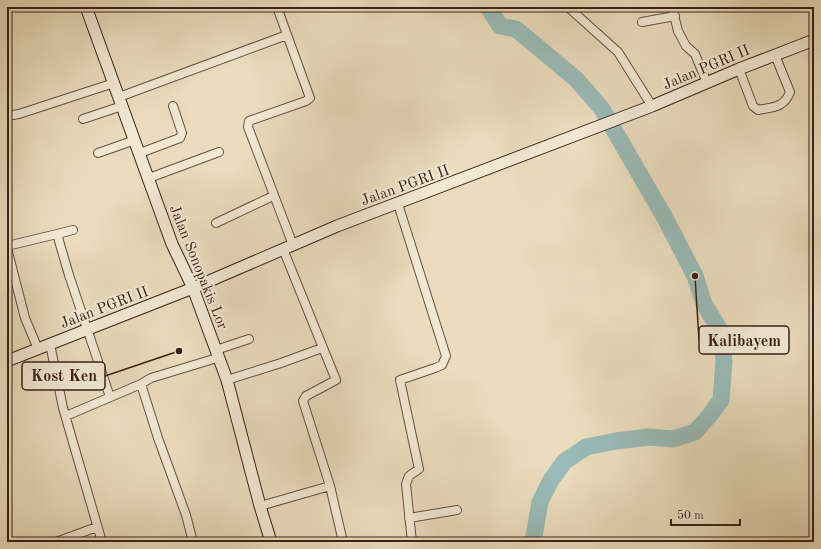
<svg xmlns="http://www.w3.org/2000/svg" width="821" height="549" font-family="'Old Standard TT',serif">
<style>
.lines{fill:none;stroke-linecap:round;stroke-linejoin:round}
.river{stroke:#99bab6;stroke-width:17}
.street-casing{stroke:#665040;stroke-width:10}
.secondary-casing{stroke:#3a2116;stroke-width:13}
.street{stroke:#f1e8d4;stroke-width:8}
.secondary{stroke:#f1e8d4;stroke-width:11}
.labels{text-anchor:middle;stroke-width:4;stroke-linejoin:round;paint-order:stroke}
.street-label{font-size:15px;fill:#3a2116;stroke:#f1e8d4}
.leader{fill:none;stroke:#3a2116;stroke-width:1.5}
.callout-dot{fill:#3a2116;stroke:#f1e8d4;stroke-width:1.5}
.callout{fill:#f1e8d4;stroke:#3a2116;stroke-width:1.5}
.callout-label{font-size:16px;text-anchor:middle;font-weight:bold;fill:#3a2116}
</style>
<rect width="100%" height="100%" fill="#eadcbd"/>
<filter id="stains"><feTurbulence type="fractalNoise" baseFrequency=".005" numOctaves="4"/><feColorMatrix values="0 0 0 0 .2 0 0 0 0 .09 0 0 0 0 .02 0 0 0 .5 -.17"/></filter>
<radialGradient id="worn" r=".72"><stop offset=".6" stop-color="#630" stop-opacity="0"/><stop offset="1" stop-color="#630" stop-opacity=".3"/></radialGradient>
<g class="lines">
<!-- river -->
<path class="river" d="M488,7L500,26L516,29L576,79L602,109L665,218L695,276L704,304L721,332L724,362L721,400L710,415L695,432L673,439L649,437L616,441L586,447L564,462L551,480L540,502L533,542"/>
<!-- street casing -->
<g class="street-casing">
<path id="street" d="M277,7L310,98L306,101L249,121L248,127L293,245
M568,7L618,52L652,106
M672,7L678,31L686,46L695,54L707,83
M642,22L675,16
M739,69L753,106L758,110C773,107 784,108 790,92L775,55
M119,97L287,35
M7,116L19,114L114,83
M83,119L122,106
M98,153L135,140
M140,153L180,138L182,133L173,106
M149,178L219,152
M398,204L446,356L442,365L435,368L400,380L419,469L409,476L406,484L412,542
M216,223L273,196
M73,230L57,234L69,275L110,397
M7,246L57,234
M7,248L25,318L38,349
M283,249L336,380L306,396L303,401L330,486L343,542
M50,344L63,408L102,542
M216,350L249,339
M227,380L281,363L322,348
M141,384L158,438L186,515L193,542
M66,416L141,384L151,378L217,358
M260,506L330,486
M409,518L457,510
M56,542L97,527
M262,542L271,540
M378,542H384"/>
</g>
<!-- secondary casing -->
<g class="secondary-casing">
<path id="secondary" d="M86,7L172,244L193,288L227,380L260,506L271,542
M7,361L193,288L337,226L652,106L739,69L814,40"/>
</g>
<!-- street -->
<use href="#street" class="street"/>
<!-- secondary -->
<use href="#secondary" class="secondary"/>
</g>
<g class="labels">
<!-- street labels -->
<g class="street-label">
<text transform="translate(706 67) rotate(-23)" y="5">Jalan PGRI II</text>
<text transform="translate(405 185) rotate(-20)" y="5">Jalan PGRI II</text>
<text transform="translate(199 267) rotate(68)" y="5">Jalan Sonopakis Lor</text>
<text transform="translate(104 307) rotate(-21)" y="5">Jalan PGRI II</text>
</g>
</g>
<!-- callouts -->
<path class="leader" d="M695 276L699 340M179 351L105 376"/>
<g class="callout-dot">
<circle cx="695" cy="276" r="4"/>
<circle cx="179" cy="351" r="4"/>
</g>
<g class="callout">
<rect x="699" y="326" width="90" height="28" rx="4"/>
<rect x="22" y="362" width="83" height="28" rx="4"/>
</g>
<g class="callout-label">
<text x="744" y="346">Kalibayem</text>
<text x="64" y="381">Kost Ken</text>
</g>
<!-- margin -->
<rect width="821" height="549" fill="none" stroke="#eadcbd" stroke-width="24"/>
<rect x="8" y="8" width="805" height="533" fill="none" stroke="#3a2116" stroke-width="2"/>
<rect x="12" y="12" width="797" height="525" fill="none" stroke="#3a2116"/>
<!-- scale -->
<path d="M671 519v6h69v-6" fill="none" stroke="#3a2116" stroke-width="2"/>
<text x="677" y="519" font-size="12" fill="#3a2116" stroke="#f1e8d4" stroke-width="3" paint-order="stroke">50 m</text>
<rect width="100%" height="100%" filter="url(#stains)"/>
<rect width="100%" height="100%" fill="url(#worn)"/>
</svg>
